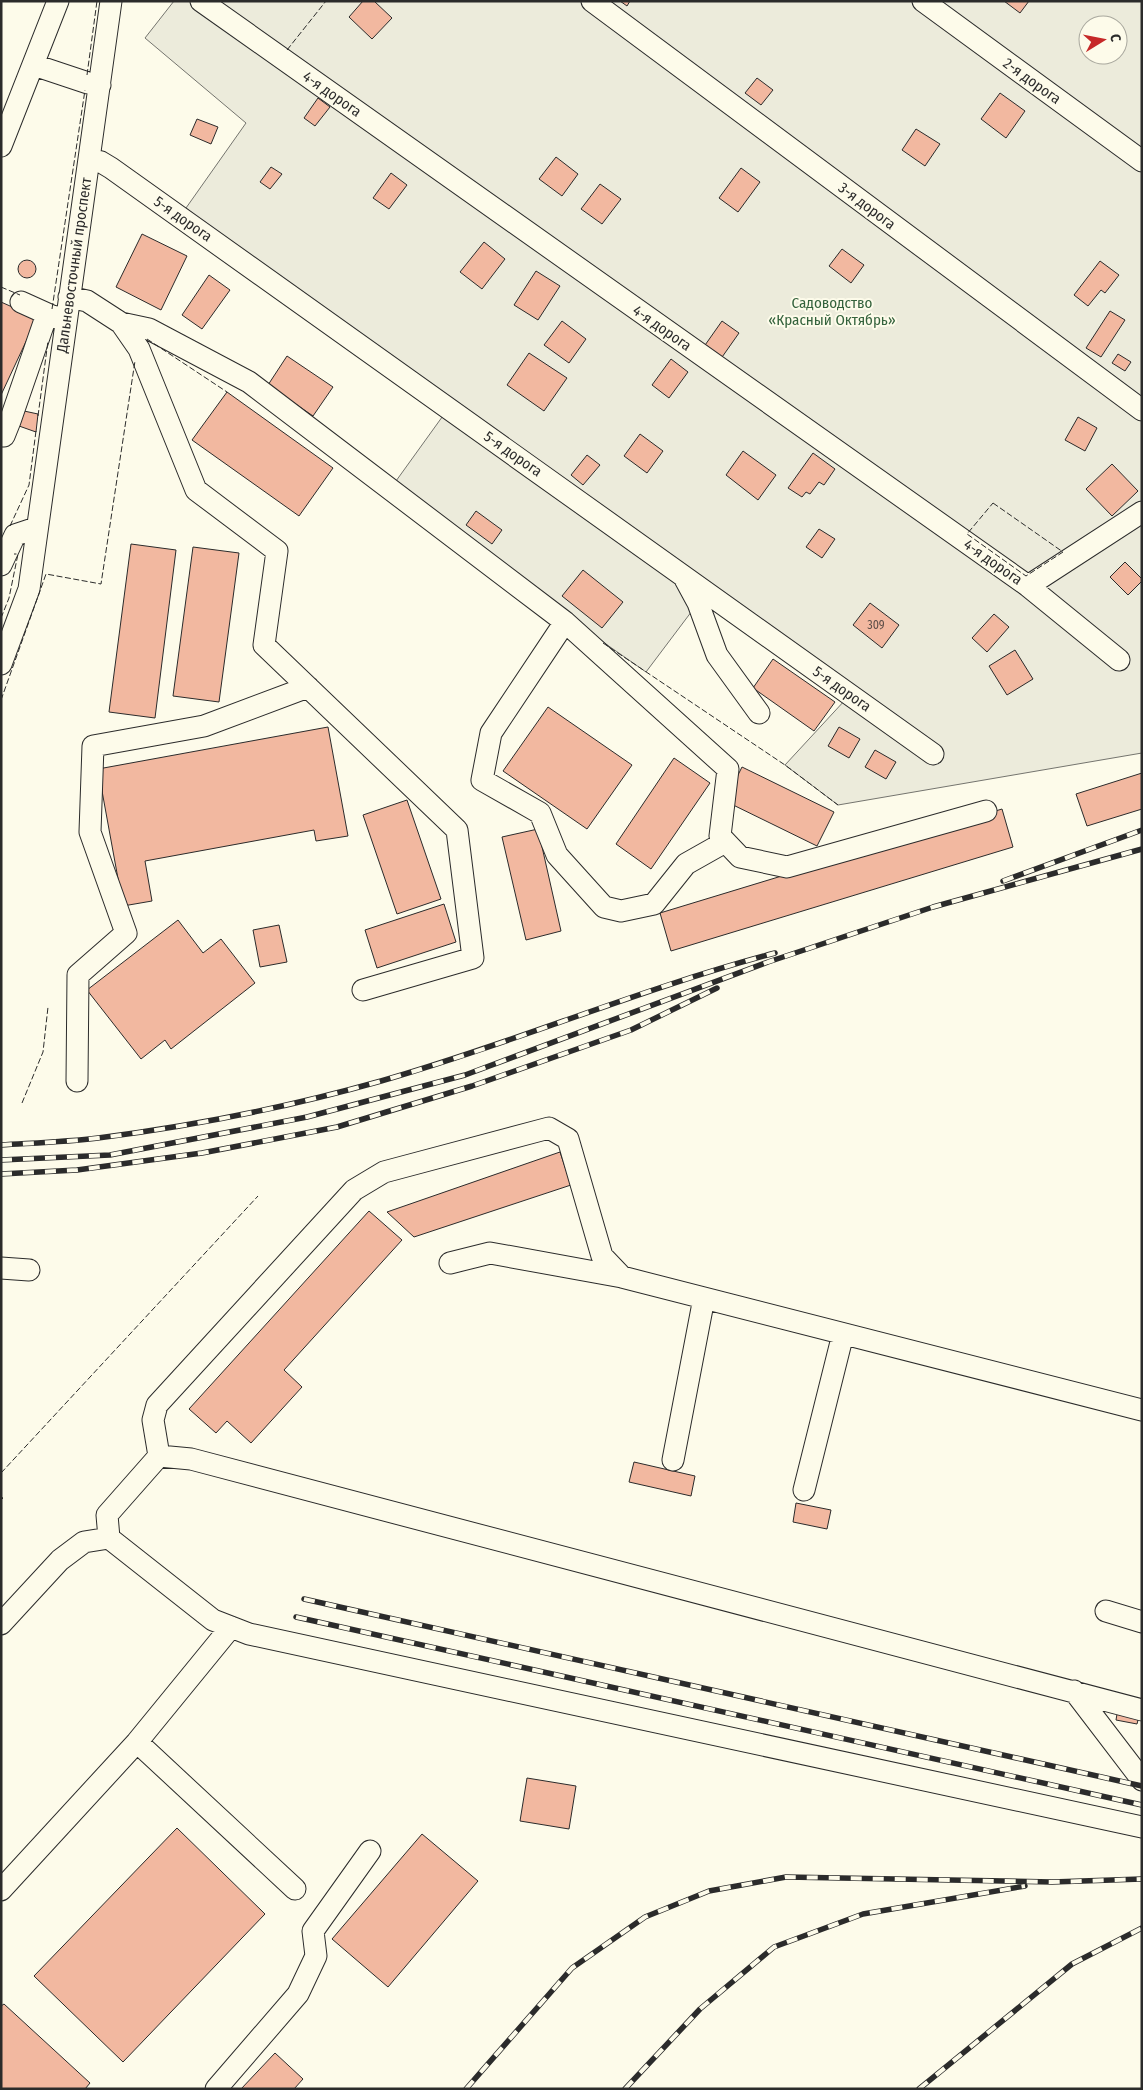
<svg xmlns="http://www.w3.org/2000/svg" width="1143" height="2090" font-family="'Fira Sans Condensed',sans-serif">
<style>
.green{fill:#ecebdb;stroke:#74746e;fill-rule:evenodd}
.building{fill:#f2b8a0;stroke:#2b2b2b}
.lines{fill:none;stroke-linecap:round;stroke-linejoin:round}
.minor-casing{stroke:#2b2b2b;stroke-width:23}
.minor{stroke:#fdfbea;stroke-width:21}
.rail-casing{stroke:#2b2b2b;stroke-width:5.5}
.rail{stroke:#fdfbea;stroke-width:4;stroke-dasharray:11;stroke-linecap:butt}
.fence{stroke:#2b2b2b;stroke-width:1;stroke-dasharray:6 2.5;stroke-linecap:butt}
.labels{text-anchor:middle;stroke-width:4;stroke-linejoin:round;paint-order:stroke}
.number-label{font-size:12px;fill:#5d4e48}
.street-label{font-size:15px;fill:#2b2b2b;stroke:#fdfbea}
.park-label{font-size:15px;fill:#34623c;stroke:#fdfbea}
</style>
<rect width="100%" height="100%" fill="#fdfbea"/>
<!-- green -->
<path class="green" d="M174,1H1142V753L838,805L785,765L846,699L704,595L646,672L540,598L396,481L445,413L186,208L246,123L145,38ZM1088,25H1118V55H1088Z"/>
<!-- building -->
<path class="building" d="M363,1H374L392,18L372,39L349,17Z
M620,1H630L627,6Z
M1004,1H1029L1020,13Z
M757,78L773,90L761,105L745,93Z
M1000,93L1025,111L1006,138L981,119Z
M318,98L330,107L315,126L304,118Z
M197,119L218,127L211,144L190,135Z
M916,129L940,144L925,166L902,150Z
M556,157L578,174L562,196L539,179Z
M271,167L282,174L270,189L260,182Z
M741,168L760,182L738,212L719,198Z
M391,173L407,185L389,209L373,198Z
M600,184L621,199L602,224L581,209Z
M142,234L187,256L161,310L116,287Z
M484,242L505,259L482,289L460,272Z
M842,249L864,265L851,283L829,266Z
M18 269a9 9 0 1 1 18 0a9 9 0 1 1-18 0Z
M1100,261L1119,275L1105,293L1101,290L1088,306L1074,295Z
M536,271L560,286L538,320L514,305Z
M209,275L230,290L202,329L182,315Z
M1,302L37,318L1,395Z
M1110,311L1125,320L1101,357L1086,348Z
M562,321L586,339L569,363L544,345Z
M722,321L739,333L720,360L703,348Z
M529,353L567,378L544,411L507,385Z
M1118,354L1131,362L1125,371L1112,363Z
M287,356L333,387L313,416L268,385Z
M671,359L688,372L669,398L652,385Z
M227,392L333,468L299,516L192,440Z
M24,411L38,414L36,432L19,426Z
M1078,417L1097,428L1085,451L1065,440Z
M640,434L663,451L647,473L624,456Z
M743,451L776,475L758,500L726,475Z
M813,453L835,469L824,485L819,482L810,494L806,492L802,497L788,488Z
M587,455L600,465L583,485L571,475Z
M1112,464L1138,491L1112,516L1086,489Z
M476,511L502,530L492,544L466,525Z
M819,529L835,539L822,558L806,547Z
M131,544L176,550L155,718L109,712Z
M193,547L239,553L219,702L173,696Z
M1125,562L1142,579V581L1128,595L1110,577Z
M583,570L623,602L602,628L562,596Z
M870,603L899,625L882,648L853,625Z
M994,614L1009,627L987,652L972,638Z
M1015,650L1033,679L1007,695L989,666Z
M773,659L835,702L814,731L753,688Z
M548,707L632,765L587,829L503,771Z
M328,727L348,836L316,841L314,830L145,861L152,901L123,906L98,769Z
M839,727L860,739L849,758L828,746Z
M875,750L896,762L886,779L865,767Z
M674,758L710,783L651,869L616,844Z
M742,767L834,812L817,846L725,801Z
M1142,773V809L1087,826L1076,794Z
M407,800L441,899L397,914L363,815Z
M1002,809L1013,847L671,951L660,913Z
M538,829L561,931L526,940L502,837Z
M444,904L456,942L377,968L365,930Z
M178,920L203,953L221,939L255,983L171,1049L165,1040L141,1059L87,990Z
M279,925L287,962L260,967L253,930Z
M560,1152L571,1185L414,1237L387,1212Z
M369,1211L402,1240L284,1370L302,1387L251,1443L227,1421L216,1433L189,1409Z
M634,1462L695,1476L691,1496L629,1482Z
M796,1503L831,1510L827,1529L793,1522Z
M1118,1708L1140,1712L1137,1724L1116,1720Z
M527,1778L576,1786L569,1829L520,1821Z
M177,1828L265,1914L123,2062L34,1976Z
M422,1834L478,1881L388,1987L332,1939Z
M4,2004L90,2083L85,2089H1V2006Z
M275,2053L303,2079L294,2089H241Z"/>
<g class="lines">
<!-- minor casing -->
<g class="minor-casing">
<path id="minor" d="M201,1L1028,586L1119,660
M592,1L1142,410
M923,1L1142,161
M34,65L88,83L100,85
M1,146L58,1
M89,159L101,162L111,168L933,754
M69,297L87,301L121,323L149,329L249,382L565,622L728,769L720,836L740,857L787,867L986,811
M21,302L52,316L60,318
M121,323L139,349L196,490L277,551L264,645L457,830L473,958L363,990
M1,435L4,436L10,421L47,314
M1,565L15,535L36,528
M685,579L698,603L717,655L759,713
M1028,586L1142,512
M565,622L491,733L482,780L540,813L557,855L604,907L621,911L654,904L686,864L725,842
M1,664L29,589L111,1
M77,1081L78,975L126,933L90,832L93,746L204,726L308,687
M450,1263L490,1253L622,1277
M1,1268L29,1270
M159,1456L153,1420L157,1405L354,1190L384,1172L549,1128L568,1139L602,1256L622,1277L1142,1410
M159,1456L107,1515L109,1538L213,1620L249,1634L1142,1827
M159,1456L191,1459L1142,1710
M673,1460L704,1298
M804,1490L843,1334
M1106,1611L1142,1622
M1,1624L60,1560L84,1542L109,1538
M1074,1691L1142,1780
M137,1742L295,1889
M1,1890L137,1742L231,1627
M216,2089L298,1994L316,1956L313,1931L370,1851"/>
</g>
<!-- minor -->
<use href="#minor" class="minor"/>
<!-- rail casing -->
<g class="rail-casing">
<path id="rail" d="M1003,881L1142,830
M1,1145C33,1143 66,1142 98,1138C193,1126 289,1107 381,1081C514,1043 642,988 775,953
M1,1160L110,1155L307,1117L465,1075L768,962L933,907L1142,849
M1,1174L77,1170L202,1153L337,1127L472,1086L631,1030L717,988
M304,1599L1142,1786
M296,1617L1142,1805
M466,2089L572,1968L645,1917L709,1891L786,1877L1052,1882L1142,1879
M625,2089L700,2009L774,1947L863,1914L1025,1886
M919,2089L1072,1964L1142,1928"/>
</g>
<!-- rail -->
<use href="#rail" class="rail"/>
<!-- fence -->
<path class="fence" d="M287,50L326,1
M87,75L97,1
M1,287L20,295
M52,309L85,90
M147,339L227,392
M38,416L48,341
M993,503L1063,552L1026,576L967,534Z
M10,526L29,485L36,431
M1,618L9,598L18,554H14
M603,643L785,765L838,805
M1,700L46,574L101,584L135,361
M1,885V889
M22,1103L43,1052L48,1007
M1,1473L258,1196
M1,1497L3,1498L1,1500"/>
</g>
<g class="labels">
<!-- number labels -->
<g class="number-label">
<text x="876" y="629">309</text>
</g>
<!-- street labels -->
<g class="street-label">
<text transform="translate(1032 81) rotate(36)" y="5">2-я дорога</text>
<text transform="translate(332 94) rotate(35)" y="5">4-я дорога</text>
<text transform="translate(867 206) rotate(37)" y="5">3-я дорога</text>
<text transform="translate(183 219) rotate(35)" y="5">5-я дорога</text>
<text transform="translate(74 265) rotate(-82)" y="5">Дальневосточный проспект</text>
<text transform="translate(662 328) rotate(35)" y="5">4-я дорога</text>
<text transform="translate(513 454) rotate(35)" y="5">5-я дорога</text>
<text transform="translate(993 562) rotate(35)" y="5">4-я дорога</text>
<text transform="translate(842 689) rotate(35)" y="5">5-я дорога</text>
</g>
<!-- park labels -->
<g class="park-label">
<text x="832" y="308">Садоводство<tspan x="832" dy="17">«Красный Октябрь»</tspan></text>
</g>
</g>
<!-- border -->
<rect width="1143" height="2090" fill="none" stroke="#2b2b2b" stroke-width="5"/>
<!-- north arrow -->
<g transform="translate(1103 40) rotate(80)"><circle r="24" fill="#fdfbea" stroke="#a9a89e"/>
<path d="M0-4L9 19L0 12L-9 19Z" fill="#c62828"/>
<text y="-8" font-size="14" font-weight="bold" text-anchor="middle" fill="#2b2b2b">С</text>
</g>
</svg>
